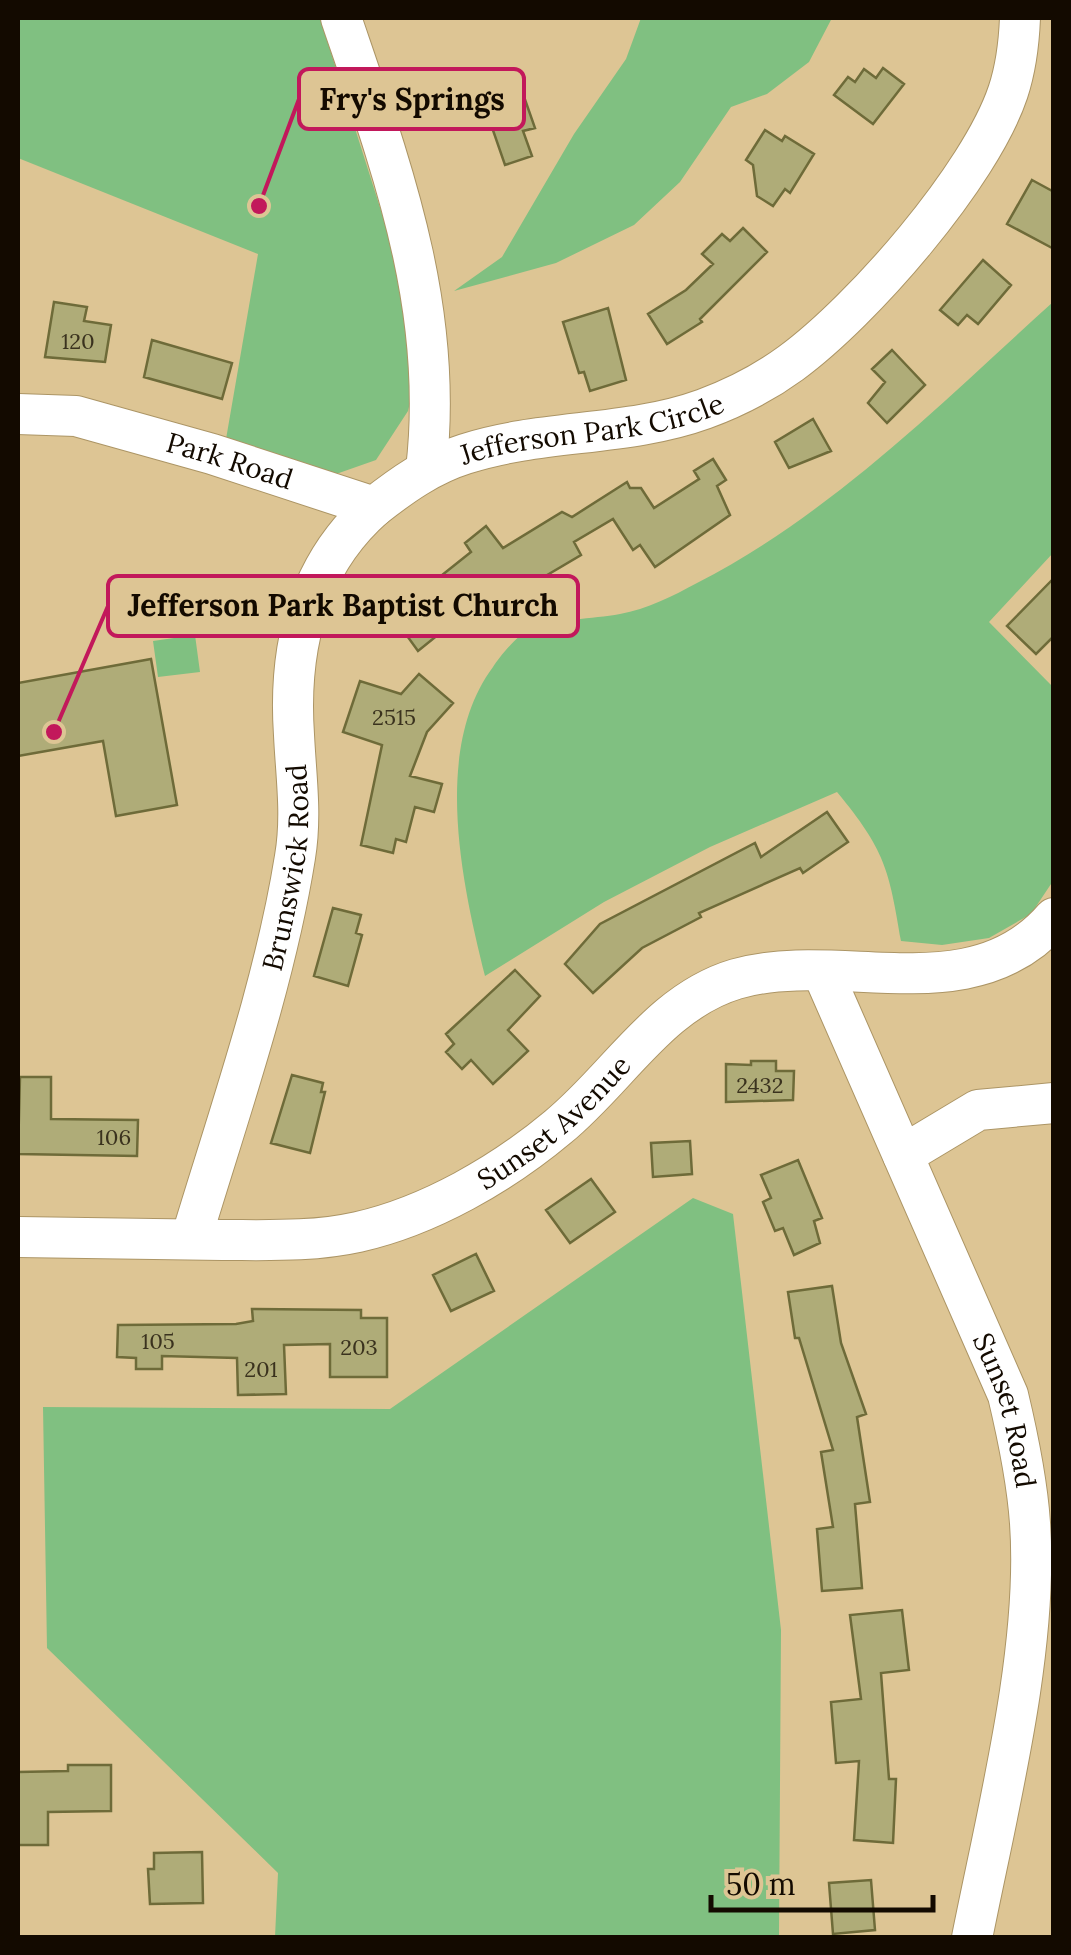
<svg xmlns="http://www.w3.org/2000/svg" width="1071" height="1955" font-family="Lora,serif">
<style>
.green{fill:#80c081}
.building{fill:#afac78;stroke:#6e6b39;stroke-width:2.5}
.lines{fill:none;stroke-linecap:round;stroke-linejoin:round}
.minor-casing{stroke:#ac9565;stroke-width:42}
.minor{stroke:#fff;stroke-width:40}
.labels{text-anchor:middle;stroke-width:8;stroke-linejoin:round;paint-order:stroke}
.number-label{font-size:22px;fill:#3a321e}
.street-label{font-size:28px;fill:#130a00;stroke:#ddc594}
.leader{fill:none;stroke:#c2185b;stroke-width:4}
.callout-dot{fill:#c2185b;stroke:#ddc594;stroke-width:4}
.callout{fill:#ddc594;stroke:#c2185b;stroke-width:4}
.callout-label{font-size:30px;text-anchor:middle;font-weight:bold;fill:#130a00}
</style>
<rect width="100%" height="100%" fill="#ddc594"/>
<!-- green -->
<path class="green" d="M18,18H320L410,302L415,381L408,411L376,460L339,473H304L226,439L258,254L18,158Z
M641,18H832L809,62L767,94L731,107L680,182L634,225L556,263L454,291L502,257L574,134L626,59Z
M1053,302V553L989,622L1053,687V881L1031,914L989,938L942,945L901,941C889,869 885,850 837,792L710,847L604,902L485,976C462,884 432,749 493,667C500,656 518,634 530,630C557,619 592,619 620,614C647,609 673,596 697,583C833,513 941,403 1053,302Z
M195,635L200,672L158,677L153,641Z
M693,1198L733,1214L781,1630L779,1937H275L278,1873L47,1648L43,1407L390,1409Z"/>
<!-- building -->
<path class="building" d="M883,68L904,84L873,124L834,95L848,77L855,82L864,69L876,78Z
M515,71L535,128L523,131L532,156L505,165L477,84Z
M765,130L782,141L785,136L814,154L790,193L785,189L773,206L757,196L753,165L746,160Z
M1032,180L1054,192V249L1007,224Z
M743,228L767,252L700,319L702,322L667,344L648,314L686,290L713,264L702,254L722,234L730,241Z
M983,260L1011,285L978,324L967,315L958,325L940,310Z
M54,302L87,307L84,321L111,325L105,362L45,357Z
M608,308L626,380L590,391L584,372L579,373L563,322Z
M152,340L232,363L222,399L144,377Z
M892,350L925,385L887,423L868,403L885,382L872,369Z
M813,419L831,451L789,468L775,442Z
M713,459L726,480L717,486L730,515L655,567L640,545L633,550L613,519L574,542L581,555L532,584L535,587L503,612L486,596L418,651L392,615L471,552L465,543L486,526L503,548L562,512L572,517L627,482L630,488H641L654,508L699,479L694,471Z
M1054,578V636L1036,654L1007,626Z
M151,659L177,805L116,816L103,741L18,756V683Z
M419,674L453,703L427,732L410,776L442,784L434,812L415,807L406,842L396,839L393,853L361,845L382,745L343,732L360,681L401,694Z
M827,812L848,842L803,873L800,868L699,913L701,917L642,948L593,993L565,964L600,924L755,843L761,857Z
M333,908L361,915L356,933L362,935L348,986L314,976Z
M515,970L540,996L508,1030L528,1051L493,1084L471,1060L462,1069L446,1052L454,1044L446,1034Z
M751,1061H776V1071H794L793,1100L726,1102V1064L751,1065Z
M292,1075L323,1083L321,1092H325L310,1153L271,1143Z
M20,1077H51V1119L138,1120L137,1156L18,1154Z
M690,1141L692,1174L653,1177L651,1143Z
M798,1160L822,1218L814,1221L820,1243L794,1255L783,1228L775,1231L763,1202L771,1198L761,1175Z
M591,1179L615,1212L570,1243L546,1210Z
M476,1254L494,1291L451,1311L433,1275Z
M832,1286L841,1343L866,1414L857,1417L870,1502L855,1504L862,1588L822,1591L817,1529L833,1527L821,1452L833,1450L799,1338H795L788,1292Z
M252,1309L361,1310V1318H387V1377H330V1344L284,1345L286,1394L238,1395L237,1358L162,1356V1369H136V1358L117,1357L118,1325L236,1324L253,1321Z
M902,1610L909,1670L881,1673L889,1779H896L893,1843L854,1840L859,1761L836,1763L831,1702L861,1699L850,1615Z
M68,1765H111V1811L48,1812V1845H18V1772L68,1771Z
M202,1852L203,1903L150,1904L148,1869H154V1853Z
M871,1880L875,1930L833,1934L829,1883Z"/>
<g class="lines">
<!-- minor casing -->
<g class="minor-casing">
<g id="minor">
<path d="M341,18C392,168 445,309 426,470"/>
<path id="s1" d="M18,414L76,416L212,454L374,507C402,485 430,465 465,454C542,429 627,437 704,409C734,398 765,382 791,363C862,311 980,176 1008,92C1016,68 1019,42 1020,18"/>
<path id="s2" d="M823,973L1008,1395C1018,1437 1027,1479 1030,1523C1039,1649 997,1812 972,1938"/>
<path d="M903,1155L978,1110L1054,1103"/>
<path id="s3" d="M18,1237C86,1238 154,1239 222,1240C268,1240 313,1242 358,1232C429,1216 502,1174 558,1127C618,1078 659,1002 736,979C840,949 972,1014 1054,918"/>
<path id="s4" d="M191,1239C228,1116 275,983 295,857C302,815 296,777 294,735C288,647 307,566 374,507"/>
</g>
</g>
<!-- minor -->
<use href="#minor" class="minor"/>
</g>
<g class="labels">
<!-- number labels -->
<g class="number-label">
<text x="78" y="349">120</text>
<text x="394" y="725">2515</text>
<text x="760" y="1093">2432</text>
<text x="114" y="1145">106</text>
<text x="158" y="1349">105</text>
<text x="359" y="1355">203</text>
<text x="261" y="1377">201</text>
</g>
<!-- street labels -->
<g class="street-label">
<text dy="10" stroke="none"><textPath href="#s1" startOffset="605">Jefferson Park Circle</textPath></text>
<text dy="10" stroke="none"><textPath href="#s1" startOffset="218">Park Road</textPath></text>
<text dy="10" stroke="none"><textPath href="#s4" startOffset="385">Brunswick Road</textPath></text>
<text dy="10" stroke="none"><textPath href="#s3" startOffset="568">Sunset Avenue</textPath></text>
<text dy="10" stroke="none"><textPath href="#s2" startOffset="475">Sunset Road</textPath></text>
</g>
</g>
<!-- callouts -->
<path class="leader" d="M259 206L299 99M54 732L108 606"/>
<g class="callout-dot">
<circle cx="259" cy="206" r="10"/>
<circle cx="54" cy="732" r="10"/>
</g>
<g class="callout">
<rect x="299" y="69" width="225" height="60" rx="10"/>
<rect x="108" y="576" width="470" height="60" rx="10"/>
</g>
<g class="callout-label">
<text x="412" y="110">Fry's Springs</text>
<text x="343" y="616">Jefferson Park Baptist Church</text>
</g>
<!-- border -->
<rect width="1071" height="1955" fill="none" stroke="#130a00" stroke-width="40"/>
<!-- scale -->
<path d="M711 1895v15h222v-15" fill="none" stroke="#130a00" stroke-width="5"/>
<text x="726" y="1895" font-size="30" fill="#130a00" stroke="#ddc594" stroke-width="8" paint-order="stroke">50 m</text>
</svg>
